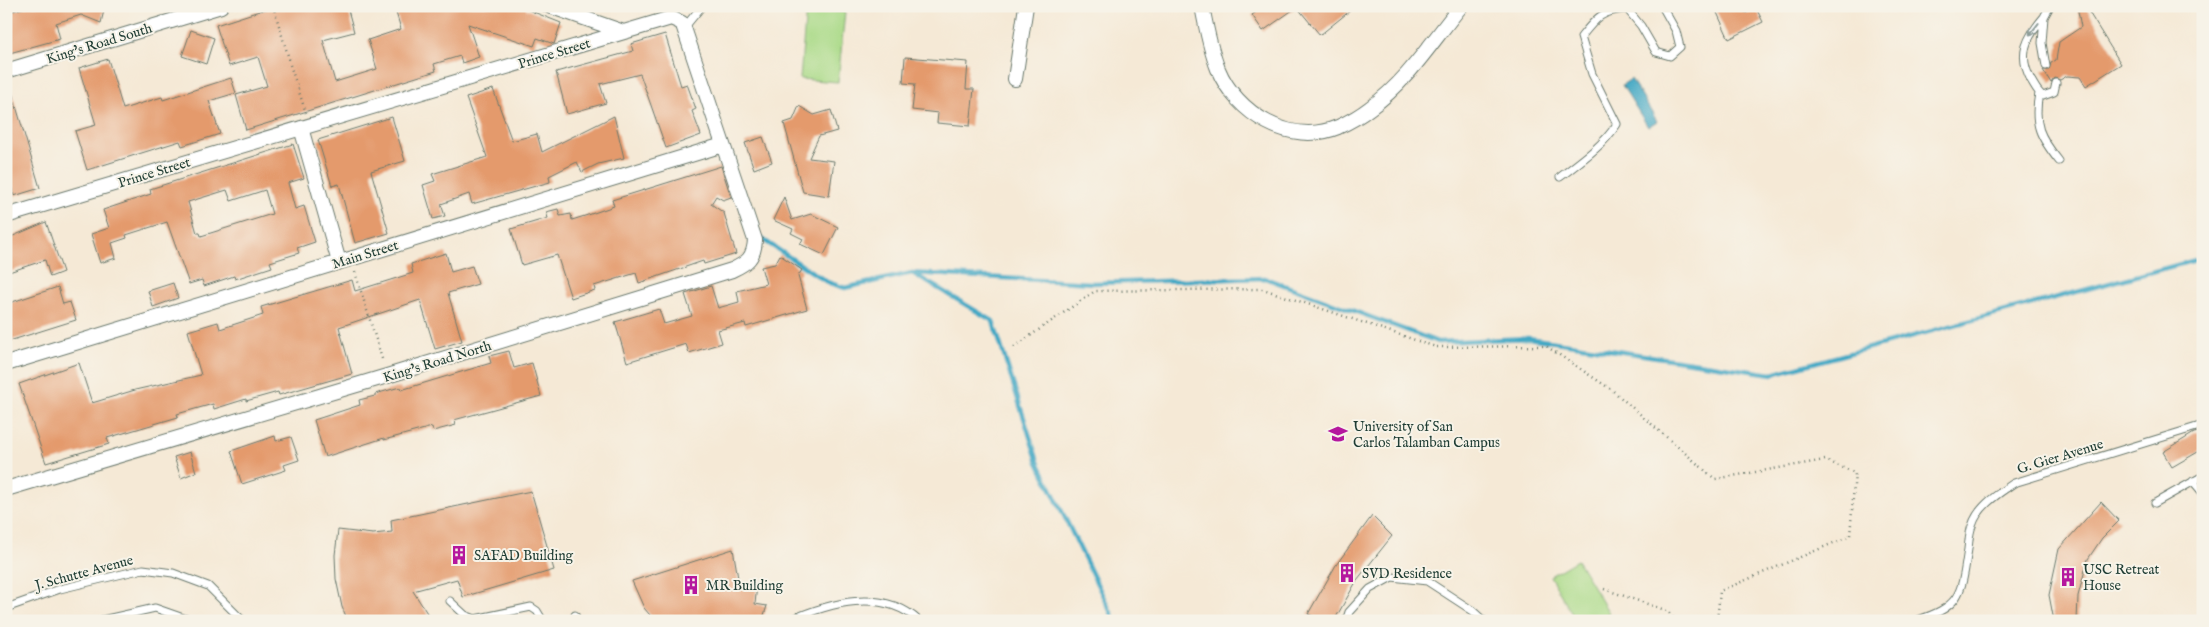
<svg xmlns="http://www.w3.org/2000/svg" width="2209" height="627" font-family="'IM FELL English',serif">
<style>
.green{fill:#aada88;stroke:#648c5e}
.water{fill:#45a9c5;stroke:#32737c}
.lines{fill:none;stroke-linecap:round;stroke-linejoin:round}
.stream{stroke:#45a9c5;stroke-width:4.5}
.building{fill:#e49a6c;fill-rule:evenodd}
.lane-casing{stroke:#6a796d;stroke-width:9}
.street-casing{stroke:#6a796d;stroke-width:16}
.path{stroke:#6a796d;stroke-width:2.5;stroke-dasharray:1 4;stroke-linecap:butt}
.lane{stroke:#fff;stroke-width:7}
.street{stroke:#fff;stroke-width:14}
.oneway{stroke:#8f9e9a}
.labels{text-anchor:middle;stroke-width:4;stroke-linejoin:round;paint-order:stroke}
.street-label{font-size:14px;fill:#1f3d34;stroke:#f7f3e8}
.poi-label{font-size:14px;fill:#1f3d34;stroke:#f7f3e8;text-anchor:start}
</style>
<rect width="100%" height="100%" fill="#f7f3e8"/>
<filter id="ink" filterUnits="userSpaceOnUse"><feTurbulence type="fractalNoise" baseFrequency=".02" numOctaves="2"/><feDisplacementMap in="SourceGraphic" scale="10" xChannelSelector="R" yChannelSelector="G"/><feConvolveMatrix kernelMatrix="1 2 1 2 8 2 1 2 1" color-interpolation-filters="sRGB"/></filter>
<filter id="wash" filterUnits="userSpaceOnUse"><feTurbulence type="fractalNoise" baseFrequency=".0096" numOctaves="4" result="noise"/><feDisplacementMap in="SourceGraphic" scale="20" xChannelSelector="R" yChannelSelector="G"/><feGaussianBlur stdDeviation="1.12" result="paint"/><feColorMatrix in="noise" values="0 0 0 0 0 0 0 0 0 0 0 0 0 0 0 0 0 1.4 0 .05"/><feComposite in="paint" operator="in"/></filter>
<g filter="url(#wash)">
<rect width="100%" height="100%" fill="#f5e9d6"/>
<!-- green -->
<path class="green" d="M806,9L845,12L838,82L800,79Z
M1577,560L1609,613L1596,621H1576L1550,576Z"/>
<!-- water -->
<path class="water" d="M1631,79L1657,121L1648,127L1622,85Z"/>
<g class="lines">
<!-- stream -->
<path class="stream" d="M762,239L827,282L845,288L912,273L1093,283L1265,278L1438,342L1528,338L1772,374L2203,258
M914,274L993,321L1038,462L1115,621"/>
</g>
<g id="blocks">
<!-- building -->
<path class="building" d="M29,6H105L101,23L81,15L56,23L60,39L6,54V13Z
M275,6H347L354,32L323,40L335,82L377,69L368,40L401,29L394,6H527L526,9L561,23L554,44L537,38L534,46L468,24L479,57L462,63L460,56L434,64L436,71L246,130L236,95L267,86L258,57L229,66L216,25Z
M1264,6H1356L1320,35L1297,7L1263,31L1252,15Z
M1714,6H1743L1746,13L1756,8L1763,22L1729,39Z
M2077,6H2085L2121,64L2086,86L2080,77L2067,76L2060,80L2055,78L2051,83L2043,70H2049L2051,63L2056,60L2059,42L2081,27Z
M191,30L214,38L206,64L182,56Z
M665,34L681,86L687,84L696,109L692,111L701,135L666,148L640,74L600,84L606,103L567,114L556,72L633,51L631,44Z
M905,57L968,62L966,89H974L970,126L937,123L938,113L912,110L915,84L903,83Z
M108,59L123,109L162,97L163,100L231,78L236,93L209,101L220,134L182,146L180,141L87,170L75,131L96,125L79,68Z
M6,82H9L40,188L14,196L6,169Z
M493,89L512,141L537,134L542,152L614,116L624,158L598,164L582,172L577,162L549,176L550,182L472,204L469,194L441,204L445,216L433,219L423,185L435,181L432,174L487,157L466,98Z
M799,106L814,115L831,110L837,131L819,136L809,158L834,161L829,196L803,192L784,123L793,120Z
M392,117L405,161L371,171L389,233L355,243L339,184L332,186L318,140Z
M763,137L772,162L754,169L745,143Z
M293,144L304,178L288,183L295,209L304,206L315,242L297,248L299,253L270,262L272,267L235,279L234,276L204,286L202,280L189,284L167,222L126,235L127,238L112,243L116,258L100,263L91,234L109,228L103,210L151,194L150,189ZM227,190L231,201L265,190L272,214L201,236L200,233H197L188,202Z
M721,166L731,197L723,200L716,196L711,204L724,213L736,254L704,264L703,261L639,283L636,273L594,286L595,290L571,298L557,255L522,265L511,229L548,218L546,212L558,209L560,216L571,214L572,220L591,214L614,206L612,200Z
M784,197L792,220L811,214L838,227L824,255L800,244L803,239L791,233L793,229L773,220Z
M46,222L63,272L50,277L45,260L6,273V239Z
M446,253L451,272L472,266L478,284L448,293L462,341L435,349L420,300L339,327L352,374L279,395L278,392L246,401V399L214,409L213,404L177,414L178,417L107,438L109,444L46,463L19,384L79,363L92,403L135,390L201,375L188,331L218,322L220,329L263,315L261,307L352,280L355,291L413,273L411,264Z
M780,255L802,270L798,276L807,309L746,327L745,323L718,330L722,343L689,353L686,344L627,362L615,322L659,309L664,324L692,316L685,294L711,286L718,308L739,302L737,291L766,284L761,267L775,264Z
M173,283L178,298L153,307L148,291Z
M58,287L63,304L70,302L76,320L6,342V304Z
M509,351L514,368L532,363L541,396L454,420L456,425L433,431L432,427L384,440V438L325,457L314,420L360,405L359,400L375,396V394L400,387L401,390L491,363L489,356Z
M2203,431V449L2172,467L2163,452L2194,433Z
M275,436L276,441L291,437L299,460L284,465L286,470L242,484L231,451Z
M190,452L196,472L181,478L174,457Z
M531,491L554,570L463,597L457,579L413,591L432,621H348L342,607L336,579L335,555L338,530L373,534L392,532L391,520Z
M2101,502L2119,521L2102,538L2088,559L2078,596L2077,621H2054L2049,595L2059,549Z
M1372,516L1392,536L1357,580L1334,621H1323L1308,614L1336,565Z
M733,549L739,584L757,585L755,604L767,606L762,621H655L644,608L632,581Z"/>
</g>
</g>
<g filter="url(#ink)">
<use href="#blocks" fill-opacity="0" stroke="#6a796d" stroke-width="1"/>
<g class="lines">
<!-- lane casing -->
<g class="lane-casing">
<path id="lane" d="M2044,17L2050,6
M684,28L702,6
M2046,66L2042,43L2044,17C2027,37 2017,54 2031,80C2035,86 2037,92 2043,96L2054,92L2056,83
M2039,93C2033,125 2040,137 2059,161
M1560,177C1581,161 1603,146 1617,124L1592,74L1581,37C1596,18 1602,10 1627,9L1641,26L1656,52L1670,56L1680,47L1676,31L1662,6
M2193,481L2203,493
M2155,503L2203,476
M450,601L465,615L475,619L531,607L537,611L543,621
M6,608L60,589L143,569L173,573L208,586L243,621
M575,615L577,621
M102,620L155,608L192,621
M788,621C829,603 882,587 919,621
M1346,621L1349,612L1370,589L1392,577L1427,581L1473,611L1484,621
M1915,621C1962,606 1961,595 1968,549C1969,542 1969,533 1972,526C1978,506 1998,494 2014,483L2203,425"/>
</g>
<!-- street casing -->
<g class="street-casing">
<path id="street" d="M549,6L621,31
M1202,6C1206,27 1210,49 1218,69C1236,113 1290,147 1338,127C1349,122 1361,115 1370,108C1407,82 1433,40 1461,6
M6,71L221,6
M1015,79L1026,6
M301,128L339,262
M6,216L671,18L682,23L684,28L755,240C754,258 747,263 732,270L387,376L6,489
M6,364L723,145"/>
</g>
<!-- path -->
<path class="path" d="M273,6L290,62
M290,65L306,113
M355,272L383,362
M1014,347L1095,291L1263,289L1436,347L1546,346L1612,390L1715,479L1825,460L1855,473L1850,536L1720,591L1717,621
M1604,589L1668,611L1675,621"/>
<!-- lane -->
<use href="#lane" class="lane"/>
<!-- street -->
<use href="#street" class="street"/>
</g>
<!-- one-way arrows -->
<defs><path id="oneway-shaft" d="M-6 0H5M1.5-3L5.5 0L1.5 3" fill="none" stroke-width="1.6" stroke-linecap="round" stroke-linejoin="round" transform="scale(1.25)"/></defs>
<use class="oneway" href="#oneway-shaft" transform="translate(2034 29) rotate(128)"/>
</g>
<!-- icons -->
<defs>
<g id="university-bare" transform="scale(1.5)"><path d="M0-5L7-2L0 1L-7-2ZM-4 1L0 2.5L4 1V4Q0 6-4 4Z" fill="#b5179e" stroke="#f7f3e8" stroke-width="2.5" paint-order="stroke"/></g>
<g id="building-bare" transform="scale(1.5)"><path d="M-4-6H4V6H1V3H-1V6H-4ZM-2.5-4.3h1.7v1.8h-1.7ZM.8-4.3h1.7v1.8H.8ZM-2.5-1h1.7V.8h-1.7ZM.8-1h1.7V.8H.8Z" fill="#b5179e" stroke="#f7f3e8" stroke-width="2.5" paint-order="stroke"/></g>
</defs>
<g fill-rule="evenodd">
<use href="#university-bare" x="1338" y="434"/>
<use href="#building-bare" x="459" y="555"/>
<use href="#building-bare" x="1347" y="573"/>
<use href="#building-bare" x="2068" y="577"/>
<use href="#building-bare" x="691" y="585"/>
</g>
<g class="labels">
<!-- street labels -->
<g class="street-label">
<text transform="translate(99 43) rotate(-17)" y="5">King's Road South</text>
<text transform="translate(554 53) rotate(-17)" y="5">Prince Street</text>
<text transform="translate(154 172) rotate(-17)" y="5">Prince Street</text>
<text transform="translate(365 254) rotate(-17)" y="5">Main Street</text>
<text transform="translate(437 361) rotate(-17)" y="5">King's Road North</text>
<text transform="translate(2060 456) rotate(-17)" y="5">G. Gier Avenue</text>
<text transform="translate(84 572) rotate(-15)" y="5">J. Schutte Avenue</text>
</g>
<!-- poi labels -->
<g class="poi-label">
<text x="1353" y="431">University of San<tspan x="1353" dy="16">Carlos Talamban Campus</tspan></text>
<text x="474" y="560">SAFAD Building</text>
<text x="2083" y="574">USC Retreat<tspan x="2083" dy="16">House</tspan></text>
<text x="1362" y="578">SVD Residence</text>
<text x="706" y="590">MR Building</text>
</g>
</g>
<!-- margin -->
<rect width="2209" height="627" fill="none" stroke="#f7f3e8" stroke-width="25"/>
</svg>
